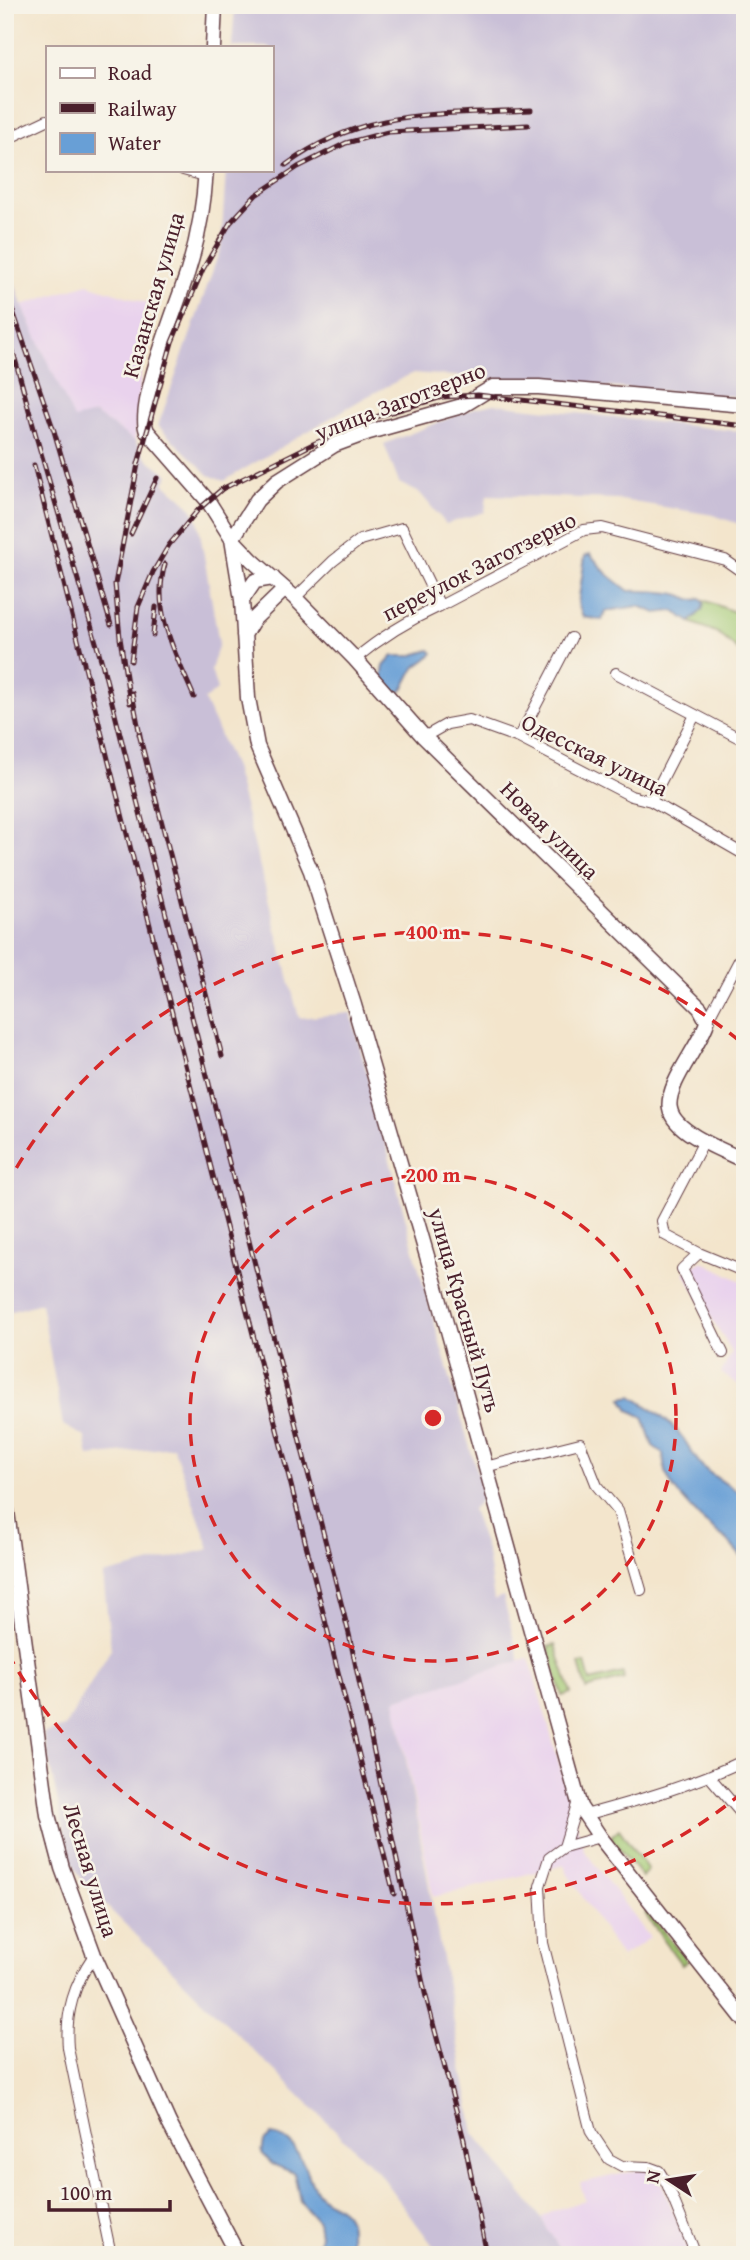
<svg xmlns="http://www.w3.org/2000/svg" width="750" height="2260" font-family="'Gentium Book Plus',serif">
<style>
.built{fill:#e9d2ed}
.industrial{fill:#c9bfd7}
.green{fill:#a4ca74;stroke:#777450;stroke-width:2}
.water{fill:#689fd6;stroke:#595f80;stroke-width:2}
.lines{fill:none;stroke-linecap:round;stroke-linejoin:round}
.street-casing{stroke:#633d43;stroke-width:12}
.secondary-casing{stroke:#633d43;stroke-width:17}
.street{stroke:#fff;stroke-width:10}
.secondary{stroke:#fff;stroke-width:14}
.rail-casing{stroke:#4a1f2b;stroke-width:5}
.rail{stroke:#f7f3e8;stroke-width:2.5;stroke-dasharray:8;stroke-linecap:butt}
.ring{fill:none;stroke:#d62828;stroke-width:3.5;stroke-dasharray:12 9}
.labels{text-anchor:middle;stroke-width:5;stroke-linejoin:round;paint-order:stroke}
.street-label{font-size:23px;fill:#4a1f2b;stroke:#f7f3e8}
.centre{fill:#d62828;stroke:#f7f3e8;stroke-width:3.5}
.ring-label{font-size:21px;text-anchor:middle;font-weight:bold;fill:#d62828;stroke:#f7f3e8;stroke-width:5;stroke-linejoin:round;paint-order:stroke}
</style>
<rect width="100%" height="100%" fill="#f7f3e8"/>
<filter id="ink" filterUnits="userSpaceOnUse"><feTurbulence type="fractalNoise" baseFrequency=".0143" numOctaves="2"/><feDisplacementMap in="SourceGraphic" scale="14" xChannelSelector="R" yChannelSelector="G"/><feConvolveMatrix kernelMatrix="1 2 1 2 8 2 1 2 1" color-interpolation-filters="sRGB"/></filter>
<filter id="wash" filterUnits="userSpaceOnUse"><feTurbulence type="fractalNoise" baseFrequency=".00686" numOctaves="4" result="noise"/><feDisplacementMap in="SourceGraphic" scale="28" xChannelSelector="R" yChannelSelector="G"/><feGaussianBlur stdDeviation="1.57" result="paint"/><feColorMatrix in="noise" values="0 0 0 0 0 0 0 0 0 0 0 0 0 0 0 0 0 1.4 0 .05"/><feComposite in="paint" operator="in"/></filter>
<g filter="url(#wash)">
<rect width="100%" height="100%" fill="#f3e5cc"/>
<!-- built -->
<path class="built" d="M88,284L147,303L135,441L95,414L74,420L22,305Z
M702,1261L745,1283V1389L721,1373L732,1352L684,1273Z
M503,1596L519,1660L529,1658L584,1850L650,1938L621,1957L568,1874L565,1865L433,1897L395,1700L422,1691L406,1634Z
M644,2169L656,2175L661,2181L690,2255H563L541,2218L553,2211L585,2200L580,2183Z"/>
<!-- industrial -->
<path class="industrial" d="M235,5H745V397L413,373L364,398L224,481L209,475L158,426L221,247L226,170H271V47H232Z
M5,253L22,305L74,419L95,414L135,441L145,457L169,475L164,483L190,506L198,521L219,643L211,670L217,690L204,700L234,767L299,1018L351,1013L417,1262L484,1497L472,1509L487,1553L494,1600L503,1596L519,1661L395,1700L474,2133L541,2218L563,2255H440L377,2171L87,1887L70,1859L43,1733L65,1727L111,1649L103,1575L210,1549L173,1447L89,1456L85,1437L63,1425L41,1303L5,1313Z
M495,404L745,432V526L713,515L615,499L487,495L485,512L446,524L420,493L399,483L384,444L475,408Z"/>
<!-- green -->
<path class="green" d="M701,599L745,616V656L718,633L690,622L702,610L704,603Z
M555,1645L571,1693L562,1696L548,1647Z
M585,1663L590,1681L623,1673L624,1679L586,1689L579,1664Z
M619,1829L648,1870L642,1877L610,1837Z
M646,1913H649L687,1961L682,1965L645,1914Z"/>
<!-- water -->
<path class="water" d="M590,554L607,574L629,591C637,590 673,592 680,595C688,598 690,601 701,599L704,603L702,610L690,622L673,611L656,613L639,606L606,611L602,620L583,617L578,604L585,556Z
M430,650L433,653C428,660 419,663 414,669C408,678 406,687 398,695L382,678L384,666L393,656H410Z
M632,1396C651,1409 669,1420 683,1438C690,1448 695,1460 705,1469C717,1480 733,1486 745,1498V1561L726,1539L703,1521L674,1489L665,1472L663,1454L653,1446L643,1417L629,1410L622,1398Z
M271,2135C300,2137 304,2172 317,2192C323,2202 337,2204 344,2212C354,2223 348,2242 351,2255H316L320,2235L318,2222L300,2201L294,2173L272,2164L262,2153L264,2141Z"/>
</g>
<g filter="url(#ink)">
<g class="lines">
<!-- street casing -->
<g class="street-casing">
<path id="street" d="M5,140L47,120
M183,170L205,176
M295,598L333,561L360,540L402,528L440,606
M355,659C381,637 409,620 440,606L584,530L602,528L725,560L745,574
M616,673L745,741
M424,737L447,724L469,720L519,738L631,796L651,801L745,855
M519,738L571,638
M651,801L695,715
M707,1021L745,949
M704,1141L662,1221L665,1235L699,1253L745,1272
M699,1253L682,1269L723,1353
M485,1467L580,1443L597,1486L618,1511L641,1590
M710,1777L745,1818
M585,1815C640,1800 693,1785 745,1760
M600,1837L564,1847L549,1858L540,1886L543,1943L591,2132L609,2159L622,2166L648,2167L659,2171L667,2184L696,2255
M564,1847L578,1801
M94,1955C74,1984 65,2013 68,2048L111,2255"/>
</g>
<!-- secondary casing -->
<g class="secondary-casing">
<path id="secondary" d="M213,47L215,5
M206,170C204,203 198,239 188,271C179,301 135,407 147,431L208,501L232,539L242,600L248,698L257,746L311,871L354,1005L434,1280L580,1807L600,1837L745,2021
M745,405L539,387H493L462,406L369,432L334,445L277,481L257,500L232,539L252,560L295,598L355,659L424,737L700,1008L707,1021L706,1025C698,1045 684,1063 675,1083C672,1090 668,1101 670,1109C674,1133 725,1151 745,1161
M242,600L255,581L273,578
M244,635L253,620L285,589
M5,1497L48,1815L62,1868L94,1955L169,2123L238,2255"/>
</g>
<!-- street -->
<use href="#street" class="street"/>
<!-- secondary -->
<use href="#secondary" class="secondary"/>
<!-- rail casing -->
<g class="rail-casing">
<path id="rail" d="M286,165C364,107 439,115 531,110
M5,288L54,431L111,625
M5,322L36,436L102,663L349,1634L425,1993L464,2140L487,2255
M34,465L394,1894
M5,515L7,536
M131,534L157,478
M165,564C151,611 176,654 194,697
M153,635L156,607
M131,661L138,607L153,572L169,545L198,510L222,489L313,444L381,415L442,397L478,395L745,426
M132,693L141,741
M130,703L120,638L115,584L138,464L172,342L203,269L230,223L256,195L298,167L346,143L388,132L528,125
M139,734L222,1056"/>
</g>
<!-- rail -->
<use href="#rail" class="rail"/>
</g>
</g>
<!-- distance rings -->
<g class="ring">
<circle cx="433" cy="1418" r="243"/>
<path d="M742 1793A486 486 0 0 1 6 1650M6 1186A486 486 0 0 1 742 1043"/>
</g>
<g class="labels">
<!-- street labels -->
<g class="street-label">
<text transform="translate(153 295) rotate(-74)" y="8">Казанская улица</text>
<text transform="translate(400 401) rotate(-21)" y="8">улица Заготзерно</text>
<text transform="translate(479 566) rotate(-27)" y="8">переулок Заготзерно</text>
<text transform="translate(595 755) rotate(26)" y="8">Одесская улица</text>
<text transform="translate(550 830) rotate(45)" y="8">Новая улица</text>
<text transform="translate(465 1310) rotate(74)" y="8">улица Красный Путь</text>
<text transform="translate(91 1870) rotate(73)" y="8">Лесная улица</text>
</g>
</g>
<circle cx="433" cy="1418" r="10" class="centre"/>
<g class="ring-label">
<text x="433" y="939">400 m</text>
<text x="433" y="1182">200 m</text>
</g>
<!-- margin -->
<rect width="750" height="2260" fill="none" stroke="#f7f3e8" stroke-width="28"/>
<!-- legend -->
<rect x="46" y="46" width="228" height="126" fill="#f7f3e8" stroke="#b29e9c" stroke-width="2"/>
<rect x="60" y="68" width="35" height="10" fill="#ffffff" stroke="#b29e9c" stroke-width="2"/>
<text x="108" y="80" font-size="21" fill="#4a1f2b">Road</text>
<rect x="60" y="103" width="35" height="10" fill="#4a1f2b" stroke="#b29e9c" stroke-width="2"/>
<text x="108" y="116" font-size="21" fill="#4a1f2b">Railway</text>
<rect x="60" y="133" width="35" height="21" fill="#689fd6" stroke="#b29e9c" stroke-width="2"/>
<text x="108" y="150" font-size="21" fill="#4a1f2b">Water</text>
<!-- north arrow -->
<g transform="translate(669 2180) rotate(282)" stroke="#f7f3e8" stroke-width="5" paint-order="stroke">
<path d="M0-5L12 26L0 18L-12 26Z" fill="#4a1f2b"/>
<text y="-10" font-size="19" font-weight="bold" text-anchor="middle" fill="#4a1f2b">N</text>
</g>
<!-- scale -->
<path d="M49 2200v10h121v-10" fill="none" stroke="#4a1f2b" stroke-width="3.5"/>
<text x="60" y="2200" font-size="21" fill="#4a1f2b" stroke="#f7f3e8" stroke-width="5" paint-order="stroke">100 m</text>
</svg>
